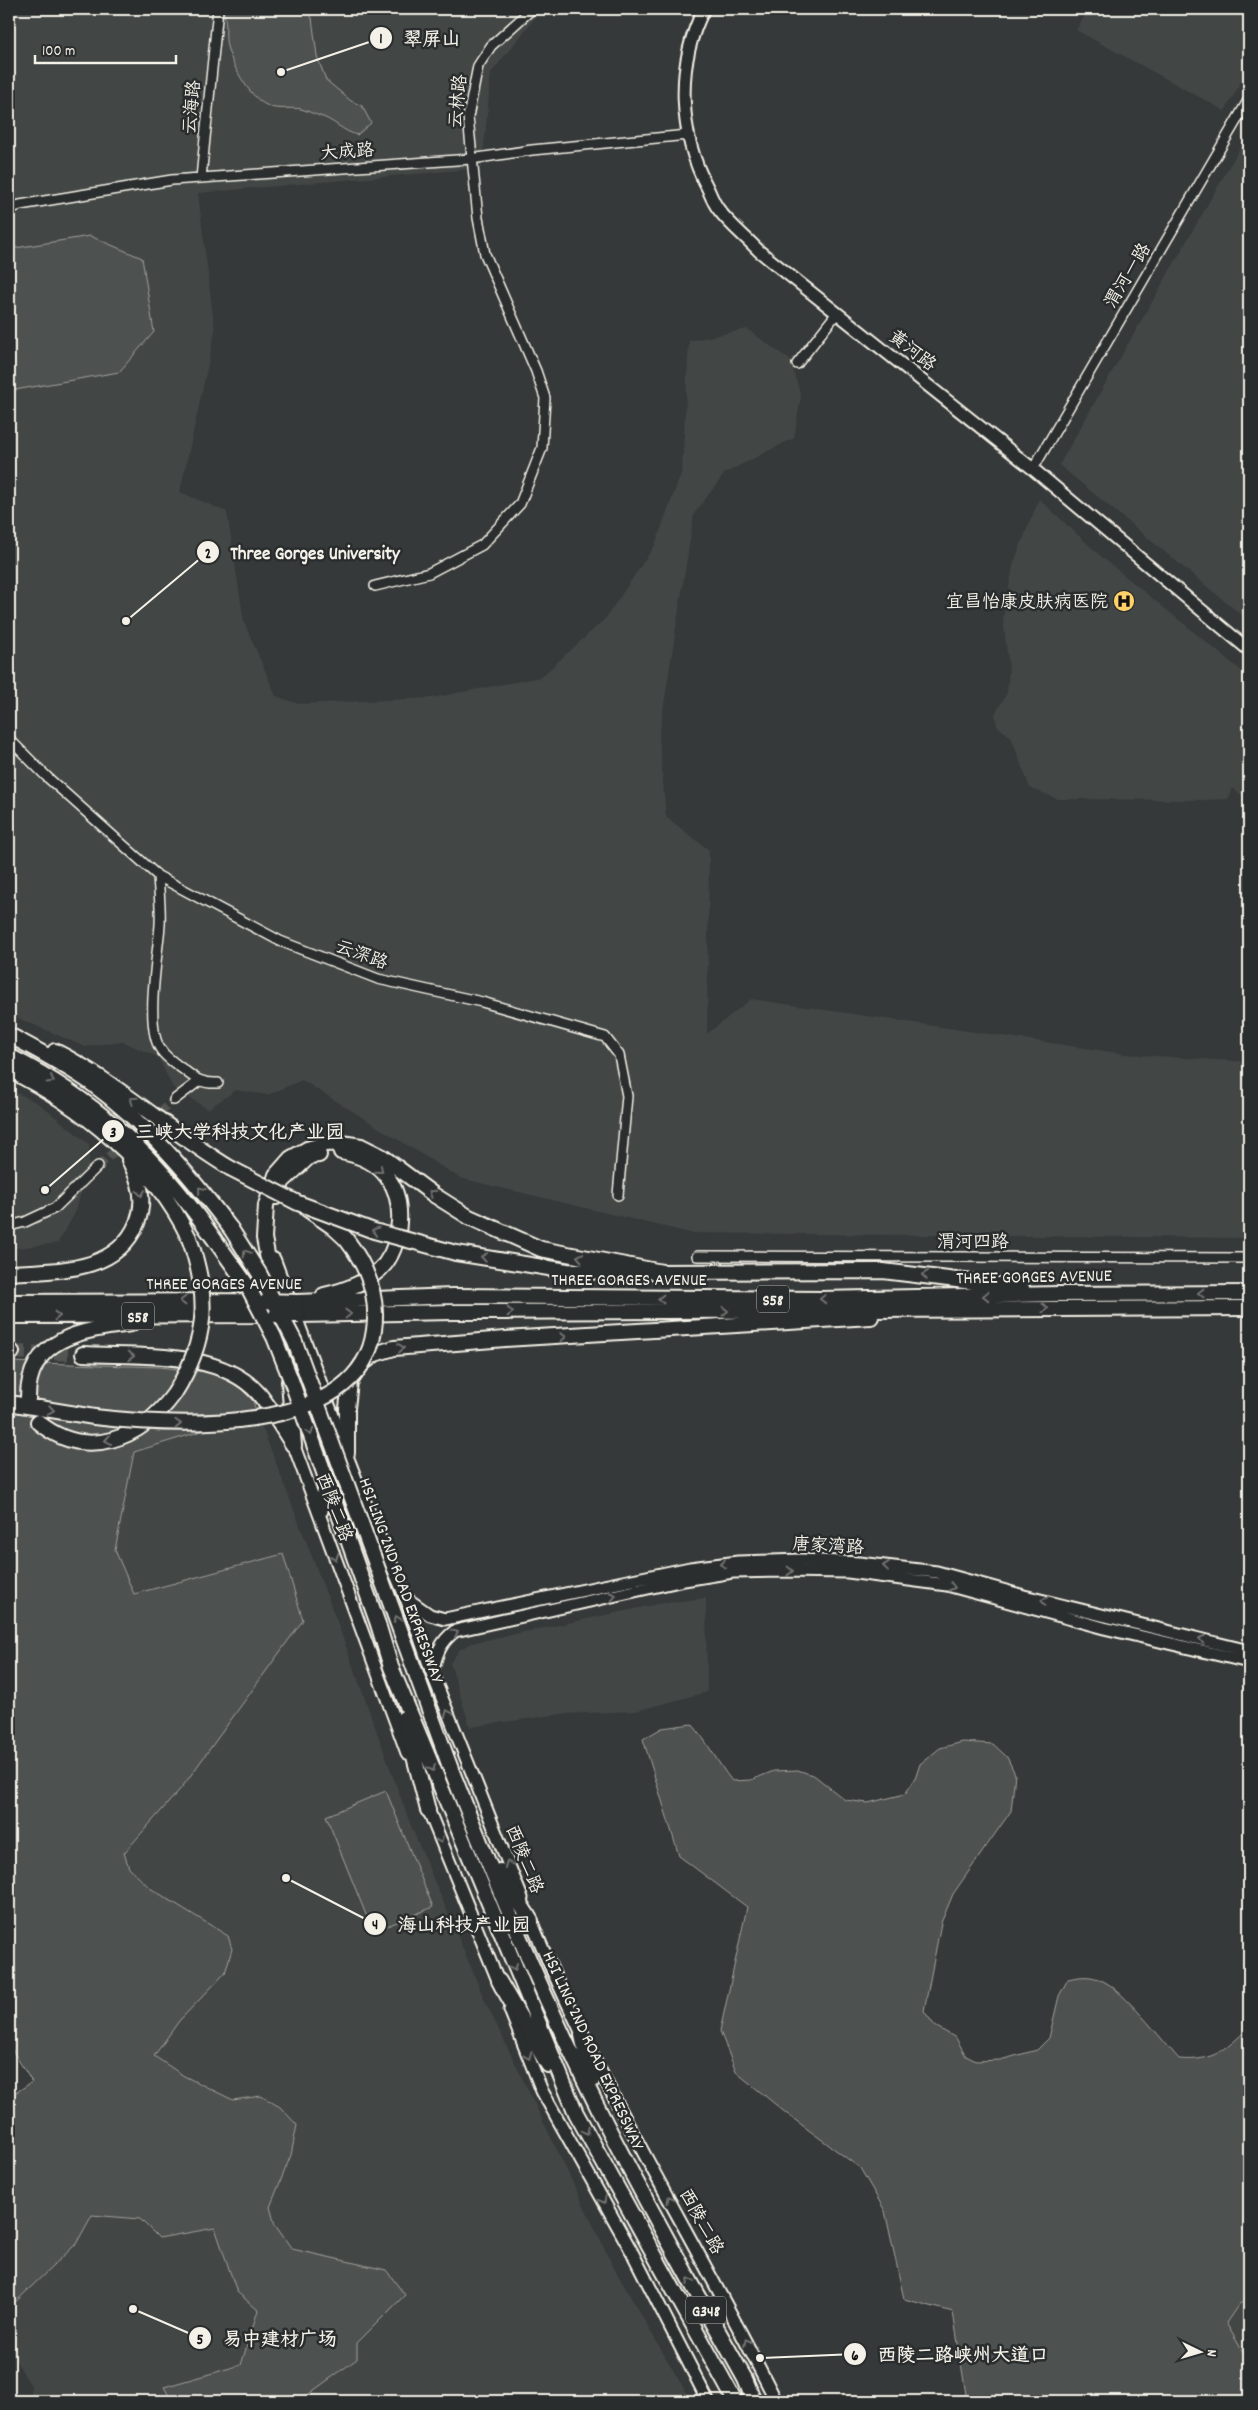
<svg xmlns="http://www.w3.org/2000/svg" width="1258" height="2410" font-family="Dekko,'LXGW WenKai TC',sans-serif">
<style>
.built{fill:#434645}
.green{fill:#4e514f;stroke:#a1a19c}
.lines{fill:none;stroke-linecap:round;stroke-linejoin:round}
.minor-tunnel{stroke:#525553;stroke-width:9;stroke-dasharray:9 4.5;stroke-linecap:butt}
.highway-tunnel{stroke:#525553;stroke-width:14;stroke-dasharray:14 7;stroke-linecap:butt}
.minor-casing{stroke:#f4f1e8;stroke-width:12}
.major-casing{stroke:#f4f1e8;stroke-width:15}
.highway-casing{stroke:#f4f1e8;stroke-width:18}
.minor{stroke:#2a2d2e;stroke-width:9}
.major{stroke:#2a2d2e;stroke-width:11}
.highway{stroke:#2a2d2e;stroke-width:14}
.highway-bridge-casing{stroke:#f4f1e8;stroke-width:18;stroke-linecap:butt}
.highway-bridge{stroke:#2a2d2e;stroke-width:14}
.oneway{stroke:#71726f}
.labels{text-anchor:middle;stroke-width:5;stroke-linejoin:round;paint-order:stroke}
.shield{fill:#2a2d2e;stroke:#b7b6b0;stroke-width:1}
.shield-label{font-size:16px;font-weight:bold;fill:#f4f1e8}
.street-label{font-size:18px;fill:#f4f1e8;stroke:#2a2d2e}
.poi-label{font-size:18px;fill:#f4f1e8;stroke:#2a2d2e;text-anchor:end}
.leader{fill:none;stroke:#f4f1e8;stroke-width:2}
.callout-dot{fill:#f4f1e8;stroke:#2a2d2e;stroke-width:2}
.mark-label{font-size:15px;text-anchor:middle;font-weight:bold;fill:#111}
.callout-label{font-size:19px;text-anchor:middle;font-weight:bold;fill:#f4f1e8;stroke:#2a2d2e;stroke-width:5;stroke-linejoin:round;paint-order:stroke}
</style>
<rect width="100%" height="100%" fill="#363939"/>
<filter id="ink" filterUnits="userSpaceOnUse"><feTurbulence type="fractalNoise" baseFrequency=".02" numOctaves="2"/><feDisplacementMap in="SourceGraphic" scale="10" xChannelSelector="R" yChannelSelector="G"/><feConvolveMatrix kernelMatrix="1 2 1 2 8 2 1 2 1" color-interpolation-filters="sRGB"/></filter>
<g filter="url(#ink)">
<!-- built -->
<path class="built" d="M9,9H542L491,73L482,168L198,193L215,332L180,492L227,512L244,622L276,696L299,704L431,698L541,677L605,619L655,545L682,471L689,341L747,329L790,360L801,396L794,438L725,473L694,514L659,736L666,817L709,850L707,1034L751,999L1125,1054L1249,1062V1238L690,1233L460,1178L302,1080L267,1095L236,1090L208,1109L173,1088L158,1057L121,1041L85,1047L9,1014Z
M1089,9H1249V67L1225,111L1076,30Z
M1249,132V621L1059,465Z
M1039,499L1103,558L1249,677V800L1232,788L1228,799L1202,800L1058,799L1030,788L1011,737L997,726L995,714L1007,693L1009,669L1003,619L1008,592L1014,562Z
M9,1089L38,1103L89,1144V1167L75,1213L58,1243L9,1249Z
M257,1414L336,1619L411,1826L486,2003L614,2268L691,2401H299L357,2359L320,2256L292,2249L275,2225L270,2207L291,2155L297,2125L280,2107L261,2096L233,2100L184,2076L154,2056L179,2021L228,1936L150,1888L129,1868L124,1853L183,1786L283,1554L133,1594L115,1550L134,1452Z
M706,1598L707,1692L636,1711L560,1714L470,1727L450,1663L459,1650L472,1643L663,1603Z
M92,2215L140,2219L159,2238L215,2228L237,2292L258,2310L241,2365L165,2387L172,2401H31V2386L9,2349V2308L76,2244Z
M1249,2299V2362L1226,2323L1239,2304Z"/>
<!-- green -->
<path class="green" d="M222,9H306L312,18L317,56L326,80L351,101L362,106L371,123L357,135C342,131 334,120 320,116C314,114 308,111 301,109C292,107 280,110 271,107C251,101 234,68 228,50C223,36 229,21 222,9Z
M90,236L142,258L154,332L119,372L9,391V249Z
M9,1362L159,1367L217,1373L238,1386L253,1401L257,1414L134,1452L115,1550L134,1594L283,1554L303,1620L183,1786L124,1853L129,1868L150,1888L228,1936L232,1949L225,1973L179,2021L154,2056L184,2076L233,2100L261,2096L280,2107L297,2125L291,2155L270,2207L275,2225L292,2249L386,2270L405,2295L357,2343V2359L299,2401H172L164,2387L241,2365L258,2310L237,2292L215,2228L159,2238L140,2219L92,2215L76,2244L9,2308V2097L32,2082L9,2045Z
M692,1724C707,1741 717,1762 732,1781L751,1780L774,1771L798,1770L815,1776L845,1800L868,1803L905,1794L915,1779L920,1764L940,1748L963,1742L993,1744L1007,1757L1015,1774L1011,1811L953,1894L941,1923L924,2011L935,2026L956,2038L966,2056L976,2061L1000,2060L1037,2050L1049,2038L1059,1996L1068,1979C1081,1976 1091,1975 1103,1981C1123,1990 1163,2041 1179,2059C1213,2062 1226,2050 1249,2027V2299L1239,2304L1226,2323L1249,2362V2401H967L953,2312L904,2299L885,2211L860,2168L787,2114L736,2072L720,2031L747,1907L679,1856L643,1739L662,1728Z
M386,1791L433,1907L373,1932L326,1816Z"/>
<g class="lines">
<!-- minor-tunnel -->
<path class="minor-tunnel" d="M98,1166L174,1100"/>
<!-- highway-tunnel -->
<path class="highway-tunnel" d="M12,1352L83,1354"/>
<!-- minor casing -->
<g class="minor-casing">
<path id="minor" d="M201,178L218,9
M9,209L20,205L172,180L471,159L532,150L688,135
M797,364L837,313
M1033,469L1249,99
M375,586L429,573L482,545L520,504L542,448L545,398L536,371L485,254L478,218L468,117L478,66L491,46L532,9
M9,739L47,777L158,876L280,941L378,979L482,1002L605,1037L619,1055L627,1096L618,1195
M158,876C159,892 161,909 160,925C158,954 144,1028 161,1050C166,1058 176,1064 184,1070C195,1079 203,1084 218,1083
M174,1100L199,1081
M9,1226L25,1222L55,1208L98,1166
M697,1256L1249,1258"/>
</g>
<!-- major casing -->
<g class="major-casing">
<path id="major" d="M704,9C675,65 679,135 708,189C711,196 714,204 719,210C730,225 746,237 759,251L1033,469L1249,650
M333,1420L372,1520L406,1598L432,1673L522,1898
M294,1446L407,1753
M322,1511C319,1495 324,1484 341,1480L351,1483
M406,1598L430,1615L445,1619L690,1568L738,1562L801,1560L859,1563L937,1572L1024,1596L1249,1651
M432,1673C436,1655 440,1642 455,1631L684,1580L733,1572L783,1571L848,1572L947,1585L1104,1628L1249,1662
M426,1804L501,1988
M528,1913C596,2083 695,2238 776,2401
M510,2010L542,2091L632,2252L708,2401"/>
</g>
<!-- highway casing -->
<g class="highway-casing">
<path id="highway" d="M9,1035C37,1050 66,1065 91,1083C146,1123 190,1175 231,1229
M55,1051C118,1083 170,1132 230,1168
M9,1056C95,1099 157,1157 212,1236
M9,1070C80,1105 155,1165 189,1238
M276,1197L283,1181L310,1156L319,1155
M307,1209L333,1227L346,1239
M456,1253L567,1271L626,1272
M273,1260L333,1420
M655,1272L883,1271L1022,1288
M9,1273C56,1270 116,1274 137,1223C146,1200 140,1181 129,1160
M324,1295C344,1291 371,1281 385,1264C402,1241 405,1199 387,1177C376,1162 358,1155 341,1152
M9,1302L266,1301
M297,1302L453,1296L821,1299L1060,1294L1249,1293
M299,1315L452,1312L1249,1308
M9,1316L268,1315
M9,1351L12,1352
M83,1354C138,1357 220,1349 259,1394C272,1410 282,1428 293,1445
M286,1357L264,1238L266,1205L276,1175L291,1158L307,1149L325,1144L342,1143L361,1146L383,1157L434,1195L469,1217L541,1249L662,1272
M289,1381L294,1446
M28,1399C27,1338 82,1330 131,1324
M9,1403L94,1417
M38,1422C86,1462 141,1439 174,1394
M347,1453V1408L350,1382L362,1364L375,1354L394,1348L505,1339L871,1317
M378,1624L391,1667L576,2113L735,2401
M404,1718L428,1810
M449,1764C495,1881 543,1998 599,2110C645,2201 695,2290 745,2379L754,2401
M500,1871L531,1921
M499,1981L548,2065
M582,2035L592,2081"/>
</g>
<!-- minor -->
<use href="#minor" class="minor"/>
<!-- major -->
<use href="#major" class="major"/>
<!-- highway -->
<use href="#highway" class="highway"/>
<!-- highway-bridge casing -->
<g class="highway-bridge-casing">
<path id="highway-bridge" d="M230,1168L298,1203L374,1231L456,1253
M231,1229L259,1273L295,1342L449,1764
M212,1236L247,1285L274,1337L291,1380L378,1624
M267,1301L297,1302
M276,1315H299
M174,1394C208,1340 210,1297 189,1238
M94,1417C172,1426 361,1438 374,1330C379,1295 367,1266 346,1239"/>
</g>
<!-- highway-bridge -->
<use href="#highway-bridge" class="highway-bridge"/>
</g>
<!-- one-way arrows -->
<defs><path id="oneway-chevron" d="M-2-3.5L2.5 0L-2 3.5" fill="none" stroke-width="1.6" stroke-linecap="round" stroke-linejoin="round" transform="scale(1.25)"/></defs>
<g class="oneway">
<use href="#oneway-chevron" transform="translate(51 1080) rotate(30)"/>
<use href="#oneway-chevron" transform="translate(133 1100) rotate(-145)"/>
<use href="#oneway-chevron" transform="translate(380 1170) rotate(40)"/>
<use href="#oneway-chevron" transform="translate(201 1190) rotate(-129)"/>
<use href="#oneway-chevron" transform="translate(141 1193) rotate(84)"/>
<use href="#oneway-chevron" transform="translate(432 1193) rotate(-145)"/>
<use href="#oneway-chevron" transform="translate(375 1231) rotate(-163)"/>
<use href="#oneway-chevron" transform="translate(246 1253) rotate(-123)"/>
<use href="#oneway-chevron" transform="translate(484 1257) rotate(-171)"/>
<use href="#oneway-chevron" transform="translate(580 1257) rotate(-169)"/>
<use href="#oneway-chevron" transform="translate(925 1275) rotate(-174)"/>
<use href="#oneway-chevron" transform="translate(1201 1293) rotate(180)"/>
<use href="#oneway-chevron" transform="translate(986 1296) rotate(179)"/>
<use href="#oneway-chevron" transform="translate(661 1299) rotate(-180)"/>
<use href="#oneway-chevron" transform="translate(823 1299) rotate(179)"/>
<use href="#oneway-chevron" transform="translate(183 1301) rotate(180)"/>
<use href="#oneway-chevron" transform="translate(1045 1308)"/>
<use href="#oneway-chevron" transform="translate(725 1311) rotate(-1)"/>
<use href="#oneway-chevron" transform="translate(510 1312)"/>
<use href="#oneway-chevron" transform="translate(348 1314) rotate(-1)"/>
<use href="#oneway-chevron" transform="translate(57 1316)"/>
<use href="#oneway-chevron" transform="translate(563 1337) rotate(-3)"/>
<use href="#oneway-chevron" transform="translate(401 1348) rotate(-6)"/>
<use href="#oneway-chevron" transform="translate(131 1356) rotate(3)"/>
<use href="#oneway-chevron" transform="translate(51 1410) rotate(9)"/>
<use href="#oneway-chevron" transform="translate(178 1424) rotate(-2)"/>
<use href="#oneway-chevron" transform="translate(310 1432) rotate(71)"/>
<use href="#oneway-chevron" transform="translate(108 1440) rotate(170)"/>
<use href="#oneway-chevron" transform="translate(335 1557) rotate(69)"/>
<use href="#oneway-chevron" transform="translate(723 1564) rotate(174)"/>
<use href="#oneway-chevron" transform="translate(886 1566) rotate(-174)"/>
<use href="#oneway-chevron" transform="translate(790 1571) rotate(1)"/>
<use href="#oneway-chevron" transform="translate(952 1587) rotate(14)"/>
<use href="#oneway-chevron" transform="translate(613 1596) rotate(-12)"/>
<use href="#oneway-chevron" transform="translate(1044 1601) rotate(-166)"/>
<use href="#oneway-chevron" transform="translate(397 1619) rotate(-110)"/>
<use href="#oneway-chevron" transform="translate(455 1633) rotate(-26)"/>
<use href="#oneway-chevron" transform="translate(1202 1639) rotate(-166)"/>
<use href="#oneway-chevron" transform="translate(448 1713) rotate(-112)"/>
<use href="#oneway-chevron" transform="translate(432 1768) rotate(68)"/>
<use href="#oneway-chevron" transform="translate(440 1840) rotate(67)"/>
<use href="#oneway-chevron" transform="translate(508 1864) rotate(-112)"/>
<use href="#oneway-chevron" transform="translate(514 1967) rotate(67)"/>
<use href="#oneway-chevron" transform="translate(528 2056) rotate(68)"/>
<use href="#oneway-chevron" transform="translate(586 2131) rotate(61)"/>
<use href="#oneway-chevron" transform="translate(670 2199) rotate(-119)"/>
<use href="#oneway-chevron" transform="translate(603 2200) rotate(61)"/>
<use href="#oneway-chevron" transform="translate(690 2281) rotate(-119)"/>
<use href="#oneway-chevron" transform="translate(747 2342) rotate(-116)"/>
</g>
</g>
<!-- icons -->
<defs>
<g id="hospital-disc" transform="scale(1.125)"><circle r="9.5" fill="#ffd166" stroke="#2a2d2e"/><path d="M-5-5h3v3.5h4V-5h3V5h-3V1.5h-4V5h-3Z" fill="#111"/></g>
</defs>
<g fill-rule="evenodd">
<use href="#hospital-disc" x="1124" y="601"/>
</g>
<g class="labels">
<!-- shield labels -->
<g class="shield">
<rect x="757" y="1285.5" width="32" height="27" rx="4"/>
<rect x="122" y="1302.5" width="32" height="27" rx="4"/>
<rect x="686" y="2296.5" width="40" height="27" rx="4"/>
</g>
<g class="shield-label">
<text x="773" y="1305">S58</text>
<text x="138" y="1322">S58</text>
<text x="706" y="2316">G348</text>
</g>
<!-- street labels -->
<g class="street-label">
<text transform="translate(457 101) rotate(-84)" y="6">云林路</text>
<text transform="translate(191 107) rotate(-85)" y="6">云海路</text>
<text transform="translate(347 151) rotate(-4)" y="6">大成路</text>
<text transform="translate(1127 275) rotate(-59)" y="6">渭河一路</text>
<text transform="translate(913 350) rotate(38)" y="6">黄河路</text>
<text transform="translate(362 954) rotate(20)" y="6">云深路</text>
<text x="973" y="1247">渭河四路</text>
<text transform="translate(1034 1276) rotate(-1)" y="6">THREE GORGES AVENUE</text>
<text x="629" y="1285">THREE GORGES AVENUE</text>
<text x="224" y="1289">THREE GORGES AVENUE</text>
<text transform="translate(335 1507) rotate(69)" y="6">西陵二路</text>
<text transform="translate(828 1545) rotate(3)" y="6">唐家湾路</text>
<text transform="translate(402 1580) rotate(70)" y="6">HSI LING 2ND ROAD EXPRESSWAY</text>
<text transform="translate(525 1859) rotate(68)" y="6">西陵二路</text>
<text transform="translate(594 2050) rotate(65)" y="6">HSI LING 2ND ROAD EXPRESSWAY</text>
<text transform="translate(702 2221) rotate(61)" y="6">西陵二路</text>
</g>
<!-- poi labels -->
<g class="poi-label">
<text x="1108" y="607">宜昌怡康皮肤病医院</text>
</g>
</g>
<!-- callouts -->
<path class="leader" d="M281 72L381 38M126 621L208 552M45 1190L113 1131M286 1878L375 1924M133 2309L200 2338M760 2358L855 2354"/>
<g class="callout-dot">
<circle cx="281" cy="72" r="5"/>
<circle cx="126" cy="621" r="5"/>
<circle cx="45" cy="1190" r="5"/>
<circle cx="286" cy="1878" r="5"/>
<circle cx="133" cy="2309" r="5"/>
<circle cx="760" cy="2358" r="5"/>
<circle cx="381" cy="38" r="12"/>
<circle cx="208" cy="552" r="12"/>
<circle cx="113" cy="1131" r="12"/>
<circle cx="375" cy="1924" r="12"/>
<circle cx="200" cy="2338" r="12"/>
<circle cx="855" cy="2354" r="12"/>
</g>
<g class="mark-label">
<text x="381" y="43">1</text>
<text x="208" y="558">2</text>
<text x="113" y="1137">3</text>
<text x="375" y="1929">4</text>
<text x="200" y="2344">5</text>
<text x="855" y="2360">6</text>
</g>
<g class="callout-label">
<text x="432" y="45">翠屏山</text>
<text x="315" y="559">Three Gorges University</text>
<text x="240" y="1138">三峡大学科技文化产业园</text>
<text x="464" y="1931">海山科技产业园</text>
<text x="280" y="2345">易中建材广场</text>
<text x="963" y="2361">西陵二路峡州大道口</text>
</g>
<!-- margin -->
<rect width="1258" height="2410" fill="none" stroke="#2a2d2e" stroke-width="30"/>
<rect x="15" y="15" width="1228" height="2380" fill="none" stroke="#f4f1e8" stroke-width="2" filter="url(#ink)"/>
<!-- north arrow -->
<g transform="translate(1200 2352) rotate(95)" stroke="#2a2d2e" stroke-width="4" paint-order="stroke">
<path d="M0-4L9 19L0 12L-9 19Z" fill="#f4f1e8"/>
<text y="-8" font-size="14" font-weight="bold" text-anchor="middle" fill="#f4f1e8">N</text>
</g>
<!-- scale -->
<path d="M35 55v8h141v-8" fill="none" stroke="#f4f1e8" stroke-width="2.5"/>
<text x="42" y="55" font-size="15" fill="#f4f1e8" stroke="#2a2d2e" stroke-width="4" paint-order="stroke">100 m</text>
</svg>
